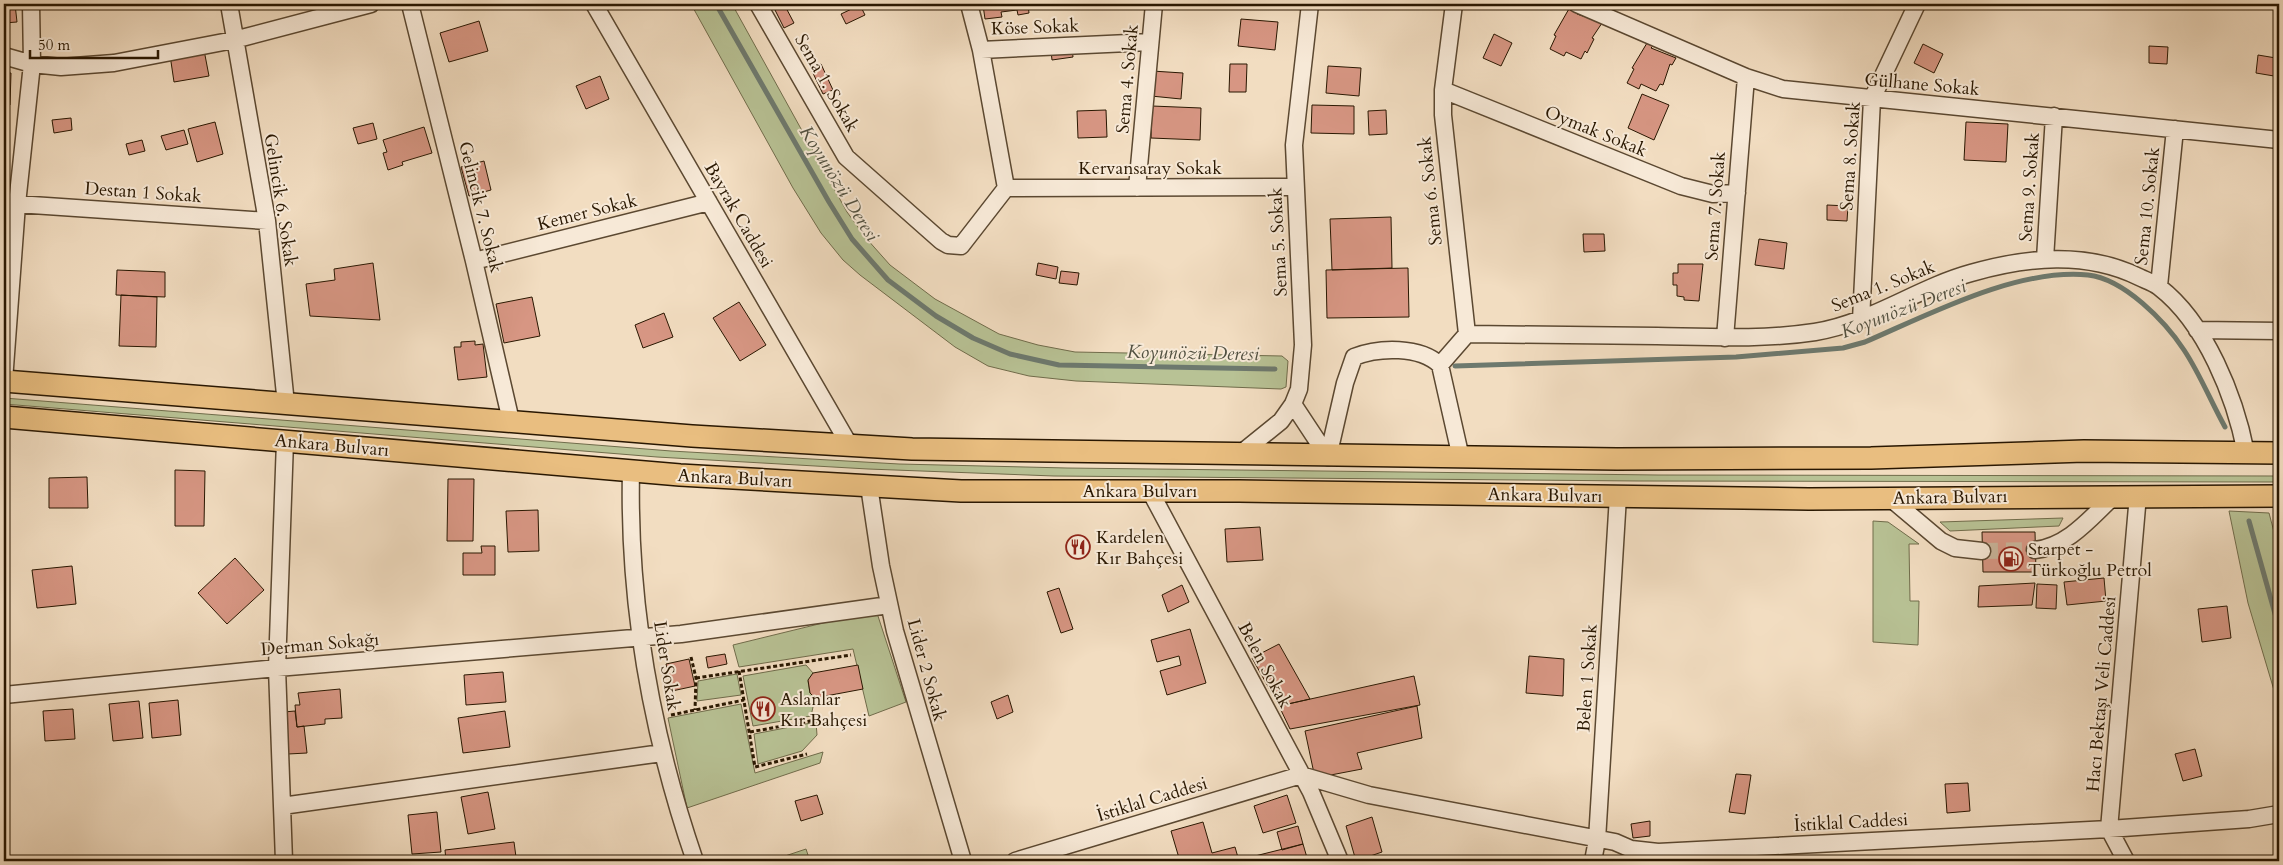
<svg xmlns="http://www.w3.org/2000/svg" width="2283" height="865" font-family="Cardo,serif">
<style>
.green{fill:#b8c295;stroke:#706c4b}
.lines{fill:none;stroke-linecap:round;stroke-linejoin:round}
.stream{stroke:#6d796e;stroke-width:5}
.building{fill:#d79683;stroke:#291701}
.minor-tunnel{stroke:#cab59b;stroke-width:16;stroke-dasharray:16 8;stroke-linecap:butt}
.minor-casing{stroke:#5b4831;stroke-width:19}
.major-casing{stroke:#291701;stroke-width:24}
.path{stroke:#291701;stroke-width:3;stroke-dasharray:4 2.5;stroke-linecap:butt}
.minor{stroke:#f7e9d7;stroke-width:16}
.major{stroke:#e9be80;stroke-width:21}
.labels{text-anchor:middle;stroke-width:4;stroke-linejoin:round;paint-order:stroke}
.street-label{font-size:18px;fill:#291701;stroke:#f7e9d7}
.poi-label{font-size:18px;fill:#291701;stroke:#f7e9d7;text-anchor:start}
.water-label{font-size:19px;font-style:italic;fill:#515040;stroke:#f7e9d7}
</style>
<rect width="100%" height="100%" fill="#f2ddc1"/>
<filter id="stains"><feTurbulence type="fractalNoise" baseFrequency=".004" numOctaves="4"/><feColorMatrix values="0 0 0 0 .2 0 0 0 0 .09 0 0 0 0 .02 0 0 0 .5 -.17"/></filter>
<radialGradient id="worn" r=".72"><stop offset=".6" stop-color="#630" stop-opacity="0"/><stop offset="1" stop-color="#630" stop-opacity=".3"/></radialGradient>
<!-- green -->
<path class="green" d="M691,4H732L847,212L866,238L890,265L935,299L999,334L1038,345L1075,352L1282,356L1288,361L1286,387L1281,389L1076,381L1029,376L988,366L955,347L860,275L843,260L821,233L793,188Z
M4,398L671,451L899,464L1067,468L1658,475L2279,476V482L1638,481L1054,476L868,469L657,457L4,404Z
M2229,511L2269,513L2279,551V707L2248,603Z
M2063,518L2059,526L1950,531L1940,522Z
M1873,521L1888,522L1919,544H1909L1910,601H1919L1918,645L1873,642Z
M876,610L906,702L869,716L853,649L739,667L733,645Z
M806,665L813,673L808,681L810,693L815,698L811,716L753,726L743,676Z
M737,674L741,695L697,701L698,681Z
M741,704L755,773L823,752L820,763L687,808L668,718Z
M816,722L817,735L802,751L758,764L754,734Z
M806,849L810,861H770Z"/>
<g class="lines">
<!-- stream -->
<path class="stream" d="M716,4L829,202L852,239L888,280L936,316L973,338L1010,354L1059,365L1275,369
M1455,366L1736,357L1843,348L1865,342C1930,314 2017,268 2088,275C2124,279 2165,321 2184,350C2200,374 2211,402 2225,427
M2249,521L2279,628"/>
</g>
<!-- building -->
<path class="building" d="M4,4H15L17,22L4,23Z
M778,4H784L794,23L784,28L773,6Z
M988,4H1028L1029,13L1018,15L1017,10L1001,12L1002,17L985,19L983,5Z
M860,5L865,15L846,24L841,14Z
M1570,7L1578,11L1577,14L1583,16L1584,14L1602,23L1592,38L1594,39L1587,53L1585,51L1581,59L1566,52L1564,56L1550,49L1556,36L1554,35Z
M1241,19L1278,22L1275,50L1238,46Z
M479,21L488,51L449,62L440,33Z
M1494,34L1512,43L1501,66L1483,58Z
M1647,43L1653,46L1651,48L1676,58L1672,65L1670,64L1663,85L1660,84L1656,91L1641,84L1639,89L1627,83L1634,69L1632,68Z
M1923,44L1943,54L1934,73L1914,63Z
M2149,46L2168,47L2167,64L2149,63Z
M1072,48L1073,57L1052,60L1051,51Z
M204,50L209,76L174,82L170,55Z
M2258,55L2276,58L2274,76L2256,73Z
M821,64L833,90L823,94L811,69Z
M1230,64H1247L1246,92H1229Z
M1328,66L1361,68L1359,96L1326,93Z
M1152,71L1183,73L1181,99L1151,96Z
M4,73H11L10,105H4Z
M600,76L609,99L586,109L576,86Z
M1642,94L1669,105L1654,140L1628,128Z
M1312,105L1354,106V134L1311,133Z
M1152,106L1201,108L1200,140L1151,138Z
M1106,110L1107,137L1078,138L1077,111Z
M1386,110L1387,134L1369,135L1368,111Z
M71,118L72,130L54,133L52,120Z
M215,122L223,154L197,162L188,129Z
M1966,122L2008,124L2006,162L1964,160Z
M373,123L377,139L358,144L353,128Z
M424,127L432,153L402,162L403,165L388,170L383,153L387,152L383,140Z
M184,130L188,144L166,150L161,136Z
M142,140L145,151L129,155L126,144Z
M484,161L491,190L469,196L461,167Z
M1827,205L1848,206L1847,221L1827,220Z
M1391,217L1392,268L1332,270L1330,219Z
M1583,234H1604L1605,251L1584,252Z
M2277,234L2279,235V270H2275Z
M1759,239L1787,243L1784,269L1755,265Z
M373,263L380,320L310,316L306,284L335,280L334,269Z
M1038,263L1058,267L1056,279L1036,275Z
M1678,264H1703L1699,301L1684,300V297L1677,296V285H1673V273H1678Z
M1408,268L1409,317L1327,318L1326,270Z
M117,270L165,272V297L116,295Z
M1061,271L1079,273L1077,285L1059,283Z
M121,295L157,297L156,347L119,346Z
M532,297L540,336L504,343L496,304Z
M739,302L766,345L740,361L713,318Z
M664,313L673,337L643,348L635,325Z
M475,341V345L483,344L487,377L458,380L454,347H461V342Z
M175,470L205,471L204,526H175Z
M87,477L88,508H49V478Z
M448,479H474L473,541H447Z
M538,510L539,551L508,552L506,511Z
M1260,527L1263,560L1227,562L1225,529Z
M1982,532H2035L2036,572H1983Z
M481,546H495V575H463V553H482Z
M235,558L264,590L227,624L198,593Z
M72,566L76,604L37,608L32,570Z
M2104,578L2106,601L2067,605L2064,582Z
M2035,583L2032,605L1978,607L1979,586Z
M2037,584L2057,585L2056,609L2036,608Z
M1182,585L1189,602L1168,612L1162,595Z
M1059,588L1073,629L1061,633L1047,592Z
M2227,606L2231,638L2202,642L2198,609Z
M1190,629L1206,683L1167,695L1160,671L1181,665L1179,656L1157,662L1151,640Z
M1279,644L1310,699L1279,706L1252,658Z
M725,654L727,664L708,668L706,657Z
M1529,656L1564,659L1563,696L1526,693Z
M689,659L695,686L672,691L666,664Z
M858,665L863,689L815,698L810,693L808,680L813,673Z
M503,672L506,702L466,705L464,675Z
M1414,676L1420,705L1290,729L1279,706Z
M340,689L342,718L325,719V724L297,727L295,705H300L298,693Z
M1008,695L1013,712L997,719L991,702Z
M178,700L181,735L152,738L149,703Z
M139,701L143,738L113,741L109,704Z
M1417,706L1422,738L1357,753L1362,769L1315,778L1305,731Z
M73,709L75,739L45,741L43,711Z
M295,711L297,727L304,726L307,753L288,754L284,712Z
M505,711L510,747L463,753L458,718Z
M2195,749L2202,776L2183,781L2175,754Z
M1736,774L1751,775L1745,814L1729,812Z
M1968,783L1970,811L1947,813L1945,784Z
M488,792L495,829L468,834L461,797Z
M817,795L823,814L801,821L795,801Z
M1287,795L1296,823L1263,833L1254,806Z
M437,812L441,852L412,854L408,815Z
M1372,817L1382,852L1356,861L1346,826Z
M1650,821V836L1633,838L1631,824Z
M1203,822L1212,853L1235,847L1239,861H1168L1179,858L1171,831Z
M1298,826L1303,844L1282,850L1277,832Z
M514,842L516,857L475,861H446L445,850Z
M1303,844L1308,861L1239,860Z
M1736,857H1752V861H1736Z"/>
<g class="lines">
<!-- minor-tunnel -->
<path class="minor-tunnel" d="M1982,551L2035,550"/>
<!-- minor casing -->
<g class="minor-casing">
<path id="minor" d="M229,4L267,221L286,404
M410,4L474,261L511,421
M594,4L850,446
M758,4L846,157L941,241L948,245L961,246L1006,188L981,50L969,4
M1577,4L1746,77L1783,89L2279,140
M981,50L1150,42
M4,56L32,64L61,67L114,63L234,40L371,4
M1443,90L1681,186L1713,194L1737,193
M1006,188L1295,187
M1137,188L1154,4
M17,204L267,221
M2045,259L2054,116
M474,261L709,202
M2159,286L2175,129
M1861,320L1872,99L1917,4
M2197,330L2279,331
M1467,334C1530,335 1593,335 1657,336C1710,337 1763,340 1815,332C1871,323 1917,288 1971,273C2027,257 2086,251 2139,277C2145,280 2154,283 2159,287C2206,323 2235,397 2246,453
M1725,338L1746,77
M1440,365L1467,334L1443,115V90L1454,4
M4,381L17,204L32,64L31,4
M1293,404L1328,457
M1239,455L1281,421L1293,404L1299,389L1303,345L1294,145L1310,4
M1328,457L1345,383L1354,357C1379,347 1420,346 1440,365L1461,458
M631,471C628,604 652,736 695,861
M869,486L881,566L895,631L963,861
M1150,491L1311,792L1340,861
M1890,498L1941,541L1955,548L1982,551
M2035,550C2069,546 2091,517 2114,496
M4,695L277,668L681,634L889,605
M282,806L662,753
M284,861L277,668L285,441
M1015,861L1301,775L1369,795L1615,842L1631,849L1658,852L2109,829L2249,819L2279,814
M1593,861L1597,840L1618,496
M2126,861L2109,829L2138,495"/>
</g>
<!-- major casing -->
<g class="major-casing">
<path id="major" d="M4,381L692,436L912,449L1617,459L1871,458L2084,451L2279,453
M4,417L680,475L961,491H1239L1809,499L2279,496"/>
</g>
<!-- path -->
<path class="path" d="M691,657L696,678L695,710
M739,671L755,767L807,754
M696,678L851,655
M671,715L744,700
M750,732L816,720"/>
<!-- minor -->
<use href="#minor" class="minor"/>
<!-- major -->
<use href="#major" class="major"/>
</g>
<!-- icons -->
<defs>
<g id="restaurant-ring" transform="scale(1.25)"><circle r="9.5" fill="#f7e9d7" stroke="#8f2418" stroke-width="1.5"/><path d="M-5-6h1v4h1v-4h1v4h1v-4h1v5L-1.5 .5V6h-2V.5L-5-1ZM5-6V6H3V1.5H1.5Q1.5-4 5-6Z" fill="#8f2418"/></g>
<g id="fuel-ring" transform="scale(1.25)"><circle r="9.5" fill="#f7e9d7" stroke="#8f2418" stroke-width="1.5"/><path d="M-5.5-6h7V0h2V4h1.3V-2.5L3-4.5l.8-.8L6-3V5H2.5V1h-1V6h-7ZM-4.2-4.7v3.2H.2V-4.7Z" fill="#8f2418"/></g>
</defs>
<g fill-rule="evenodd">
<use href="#restaurant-ring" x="1078" y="547"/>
<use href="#fuel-ring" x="2011" y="559"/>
<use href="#restaurant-ring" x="763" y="709"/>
</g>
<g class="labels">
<!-- street labels -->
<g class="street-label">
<text transform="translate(1035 27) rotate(-2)" y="6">Köse Sokak</text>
<text transform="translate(1127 79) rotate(-85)" y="6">Sema 4. Sokak</text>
<text transform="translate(827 83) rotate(60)" y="6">Sema 1. Sokak</text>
<text transform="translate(1922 84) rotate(5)" y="6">Gülhane Sokak</text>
<text transform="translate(1596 131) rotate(22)" y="6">Oymak Sokak</text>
<text transform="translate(1850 156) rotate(-86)" y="6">Sema 8. Sokak</text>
<text x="1150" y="174">Kervansaray Sokak</text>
<text transform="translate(2029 187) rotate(-86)" y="6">Sema 9. Sokak</text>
<text transform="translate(1430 191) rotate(-96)" y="6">Sema 6. Sokak</text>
<text transform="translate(143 192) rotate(4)" y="6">Destan 1 Sokak</text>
<text transform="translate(281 200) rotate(81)" y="6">Gelincik 6. Sokak</text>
<text transform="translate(1715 206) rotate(-86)" y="6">Sema 7. Sokak</text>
<text transform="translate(2147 206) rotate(-84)" y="6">Sema 10. Sokak</text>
<text transform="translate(481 207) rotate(76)" y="6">Gelincik 7. Sokak</text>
<text transform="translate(587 212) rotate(-14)" y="6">Kemer Sokak</text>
<text transform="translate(739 215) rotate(60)" y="6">Bayrak Caddesi</text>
<text transform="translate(1278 242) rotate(-93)" y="6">Sema 5. Sokak</text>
<text transform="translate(1883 286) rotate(-22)" y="6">Sema 1. Sokak</text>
<text transform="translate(332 445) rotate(5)" y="6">Ankara Bulvarı</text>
<text transform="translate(735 478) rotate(3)" y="6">Ankara Bulvarı</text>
<text x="1140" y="497">Ankara Bulvarı</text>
<text transform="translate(1545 495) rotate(1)" y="6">Ankara Bulvarı</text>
<text transform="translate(1950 497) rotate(-1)" y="6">Ankara Bulvarı</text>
<text transform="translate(320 644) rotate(-5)" y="6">Derman Sokağı</text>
<text transform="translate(1265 665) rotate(62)" y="6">Belen Sokak</text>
<text transform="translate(667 666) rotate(81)" y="6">Lider Sokak</text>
<text transform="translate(927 670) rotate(75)" y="6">Lider 2 Sokak</text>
<text transform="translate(1587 678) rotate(-86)" y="6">Belen 1 Sokak</text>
<text transform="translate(2101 694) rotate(-85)" y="6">Hacı Bektaşı Veli Caddesi</text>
<text transform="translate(1152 799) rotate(-17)" y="6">İstiklal Caddesi</text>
<text transform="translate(1851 822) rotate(-3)" y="6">İstiklal Caddesi</text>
</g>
<!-- poi labels -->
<g class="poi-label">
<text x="1096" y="543">Kardelen<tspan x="1096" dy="21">Kır Bahçesi</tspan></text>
<text x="2028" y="555">Starpet -<tspan x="2028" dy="21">Türkoğlu Petrol</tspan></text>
<text x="780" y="705">Aslanlar<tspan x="780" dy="21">Kır Bahçesi</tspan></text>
</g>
<!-- water labels -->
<g class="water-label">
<text transform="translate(840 183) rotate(58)" y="7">Koyunözü Deresi</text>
<text transform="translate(1903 308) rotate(-21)" y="7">Koyunözü Deresi</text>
<text transform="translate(1193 352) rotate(1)" y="7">Koyunözü Deresi</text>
</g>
</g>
<!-- margin -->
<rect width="2283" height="865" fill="none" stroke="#f2ddc1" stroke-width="20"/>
<rect x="5" y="5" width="2273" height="855" fill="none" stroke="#291701" stroke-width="2.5"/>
<rect x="10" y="10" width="2263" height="845" fill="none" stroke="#291701"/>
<!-- scale -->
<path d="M30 50v8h128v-8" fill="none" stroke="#291701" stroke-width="2.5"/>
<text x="38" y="50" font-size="15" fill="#291701" stroke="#f7e9d7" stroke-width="4" paint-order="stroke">50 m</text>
<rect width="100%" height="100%" filter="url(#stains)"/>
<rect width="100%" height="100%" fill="url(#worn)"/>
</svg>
